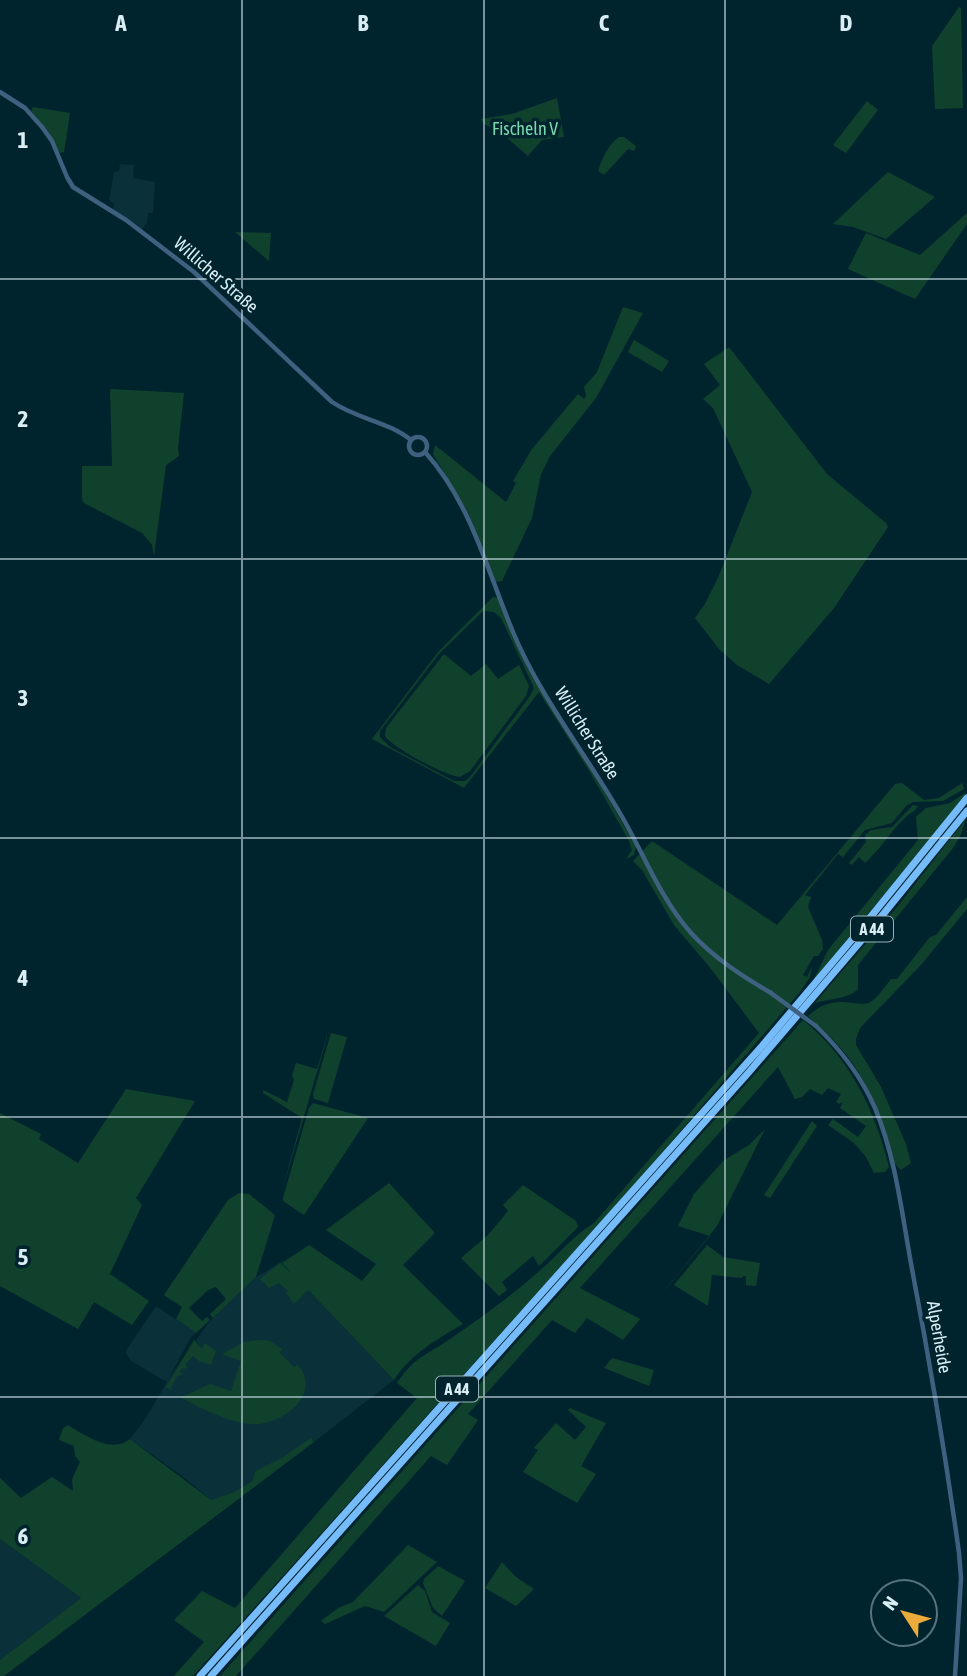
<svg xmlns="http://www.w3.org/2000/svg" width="967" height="1676" font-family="'Asap Condensed',sans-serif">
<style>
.built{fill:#0a303a}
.green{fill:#10412d;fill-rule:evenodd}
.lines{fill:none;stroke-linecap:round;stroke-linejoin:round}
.tertiary{stroke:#3f6180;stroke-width:4.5}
.motorway{stroke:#76bcfa;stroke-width:7}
.tertiary-bridge{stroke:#3f6180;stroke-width:4.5}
.grid{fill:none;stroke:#d9edf4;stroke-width:2;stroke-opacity:0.55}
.labels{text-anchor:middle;stroke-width:7;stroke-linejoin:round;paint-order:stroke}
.shield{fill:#00242e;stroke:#98b1b9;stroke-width:2}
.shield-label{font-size:16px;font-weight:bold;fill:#d9edf4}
.park-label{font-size:18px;fill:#7ad9ac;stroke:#00242e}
.street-label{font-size:18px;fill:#d9edf4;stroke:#00242e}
.grid-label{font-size:23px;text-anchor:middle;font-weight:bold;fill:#d9edf4;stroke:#00242e;stroke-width:7;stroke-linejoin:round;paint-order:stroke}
</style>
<rect width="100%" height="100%" fill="#00242e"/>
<!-- built -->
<path class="built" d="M120,164L134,165L133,178L155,182L153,213H148L147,223L142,230L112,209L115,204L109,200L114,172L119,171Z
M281,1262L394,1380L314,1442L311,1439L283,1457L255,1471L254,1481L234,1492L211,1500L181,1475L130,1439L142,1424L167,1382L131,1361L126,1353L127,1349L156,1306L196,1333L191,1337L168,1380L209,1322L255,1278Z
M0,1539L81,1598L0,1660Z"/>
<!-- green -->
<path class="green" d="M959,7L961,8L963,108L935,109L932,46Z
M557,98L564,137L542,140L528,156L507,138L483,123L481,119L512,114Z
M867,101L878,110L846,153L833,145Z
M33,107L70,113L64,152L59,153L49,133L31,111Z
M619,137H624L636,146L634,151L628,149L604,175L598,171C603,157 607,146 619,137Z
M888,172L935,197L886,239L853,227L833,224Z
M967,213V224L915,299L848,269L866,233L920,255Z
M235,232L271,233L269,261Z
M623,307L643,313L596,398L550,456L541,474L532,518L502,581L496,582L468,513L433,454L435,445L506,502L516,483L513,481L532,449L578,394L584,399L586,396L584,387L597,372Z
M634,340L669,361L662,372L628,352Z
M729,347L827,474L886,523L888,527L834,608L769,684L737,665L719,649L695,618L705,604L718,578L752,492L713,408L703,399L720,385L704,364Z
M110,389L184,393L178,448L179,456L166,465L154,556L152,545L142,533L84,503L82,499V466H112Z
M493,597L498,598L511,632L636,846L634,855L626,859L632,850L629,841L591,774L539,692L464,788L372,739L438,652ZM483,611L494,612L501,618L534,688L530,696L470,777L465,781H454L390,747L380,737V731L439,654Z
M444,654L471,676L486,664L498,679L519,665L529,686L526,696L470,771L460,777C446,776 393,748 385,736L386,728Z
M902,783L924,800L939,798L962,783L964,789L943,801L913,802L907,805L892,823L865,830L843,857L838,854L805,895L811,897L808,907L822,940L823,949L818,956H814L803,975L807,977L812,966L810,977L800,992L634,1185L193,1676H174L204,1642L174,1620L202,1591L235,1608L417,1398L397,1383C416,1355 426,1356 450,1339C480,1318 510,1297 537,1273C557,1257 572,1236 594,1223L759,1033L712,970L674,925L642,870L633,861L652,841L777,925L895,784Z
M965,793L966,795L813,981L828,950L918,840L916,817L926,808L950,803Z
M913,805L918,806C915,812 911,812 906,817C891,830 881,849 865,863L859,857L852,865L849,863L866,842L865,835L871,830L892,827Z
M966,819L960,837L953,848L858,965V989C849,999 828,999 815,1003L897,907Z
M967,897V909L920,966L860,1028L856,1039V1045L881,1087L906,1144L911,1163L901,1170L894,1163C884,1137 877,1107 864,1082C851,1056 829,1034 808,1016C837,989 859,1011 872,1001C879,996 885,986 891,979H897L930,937L936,935Z
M803,1020C850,1058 875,1110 889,1167L885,1172L874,1173L866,1157L854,1143L828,1125L833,1119L858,1137L866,1126L840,1108L843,1102L839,1104L836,1102L841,1094L828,1088L822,1095L810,1089L802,1097L795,1099L778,1067L580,1288L640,1319L623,1340L587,1318L575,1333L552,1320L468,1414L478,1420L447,1465L431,1456L236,1676H220Z
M325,1033L327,1035V1038L280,1198L302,1118L263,1093V1090L287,1102L294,1080L292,1076L296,1063L317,1069L327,1036Z
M331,1033L347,1037L328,1103L314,1099L313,1094Z
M126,1089L195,1101L136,1198L142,1205L110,1274L149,1301L132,1325L94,1302L78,1329L0,1286V1113L41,1134L39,1139L78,1163Z
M313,1103L368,1118L304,1215L283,1201V1198L309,1108Z
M812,1121L817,1126L770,1198L764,1195Z
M765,1129L717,1226L710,1235L642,1317L710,1236L678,1226L694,1194L723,1161L749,1145Z
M389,1183L435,1233L403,1265L463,1324C437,1339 411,1354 394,1380L308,1290L294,1304L286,1293L288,1291L279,1283L269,1288L260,1279L280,1263L293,1275L282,1263L309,1245L362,1281L376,1264L326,1230Z
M523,1185L576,1221L578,1227L539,1266L533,1256L502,1282L507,1290L499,1296L461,1258L488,1235L508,1211L503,1205Z
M239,1193L249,1194L275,1215L256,1277L213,1318L210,1314L226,1299L216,1287L208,1290L189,1308L202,1321L207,1317L210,1320L196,1333L176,1319L182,1307L164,1295L228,1200Z
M707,1245L723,1257L760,1263L756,1286L746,1285V1276H743L742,1278L712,1275L708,1306L674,1285Z
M194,1340L202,1349L205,1343L216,1351L211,1365L199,1361L193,1356L185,1364L187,1367L185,1369L182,1368L180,1372L182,1373L181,1376L178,1375L171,1387L172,1390L166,1387Z
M259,1340L270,1341L282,1349L279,1352L294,1367L298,1365C324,1396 278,1428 249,1424C229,1422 199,1408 182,1398V1397L210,1384L231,1391L241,1361L222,1354L244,1342Z
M612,1358L654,1370L649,1386L604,1368Z
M570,1408L606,1423L581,1466L596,1474L577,1503L523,1472L538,1450L534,1448L556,1423L575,1440L586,1427L568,1410Z
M68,1425C86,1436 111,1454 130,1439L211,1500L234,1492L253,1481L255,1471L283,1457L311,1438L314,1442L4,1676H0V1660L81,1598L0,1539V1478L21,1498L52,1477L73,1491L72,1479L80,1462L75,1456L74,1446L59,1440L63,1428Z
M408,1545L437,1562L384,1612L365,1606L325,1624L321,1621L338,1608L353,1602Z
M502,1562L516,1577L534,1589L516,1606L485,1588Z
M438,1566L465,1581L442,1616L433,1608L423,1583L424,1579Z
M418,1585L425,1591L432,1612L450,1623L436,1646L384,1616Z"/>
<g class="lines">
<!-- tertiary -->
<path class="tertiary" d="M0,92L25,108L42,127L52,141L67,177L73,187L126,220L194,272L332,402C357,419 387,421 411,440
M409 446a9 9 0 1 1 18 0a9 9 0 1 1-18 0Z
M425,452C471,503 487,570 513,632C540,697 586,754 621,815C644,854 660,898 691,933C714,958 742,976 771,993
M816,1026C841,1050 861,1076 875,1108C896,1158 902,1215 912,1269C930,1363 946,1458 959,1553L961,1578L955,1676"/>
<!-- motorway -->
<path class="motorway" d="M200,1676L762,1046L860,930L967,798
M211,1676L749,1072L872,928L967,811"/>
<!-- tertiary-bridge -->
<path class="tertiary-bridge" d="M771,993L816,1026"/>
</g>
<!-- grid -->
<path class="grid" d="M242,0V1676M484,0V1676M725,0V1676M0,279H967M0,559H967M0,838H967M0,1117H967M0,1397H967"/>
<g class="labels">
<!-- shield labels -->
<g class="shield">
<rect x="851" y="916.5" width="42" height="25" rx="5"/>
<rect x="436" y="1376.5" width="42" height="25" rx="5"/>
</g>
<g class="shield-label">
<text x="872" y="935">A 44</text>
<text x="457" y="1395">A 44</text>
</g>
<!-- park labels -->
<g class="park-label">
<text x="525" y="135">Fischeln V</text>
</g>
<!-- street labels -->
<g class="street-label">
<text transform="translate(216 275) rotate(41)" y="6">Willicher Straße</text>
<text transform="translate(587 733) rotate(58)" y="6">Willicher Straße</text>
<text transform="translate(939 1337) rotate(80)" y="6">Alperheide</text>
</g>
</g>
<g class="grid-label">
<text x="121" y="31">A</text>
<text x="363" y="31">B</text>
<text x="604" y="31">C</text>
<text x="846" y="31">D</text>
<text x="23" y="148">1</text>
<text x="23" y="427">2</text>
<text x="23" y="706">3</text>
<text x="23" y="986">4</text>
<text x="23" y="1265">5</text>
<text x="23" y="1544">6</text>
</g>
<!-- north arrow -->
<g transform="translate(904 1613) rotate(306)"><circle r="33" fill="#00242e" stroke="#57747d" stroke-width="2"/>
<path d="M0-5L12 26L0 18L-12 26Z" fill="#ebaa39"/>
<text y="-10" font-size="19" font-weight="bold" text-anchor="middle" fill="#d9edf4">N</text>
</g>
</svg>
